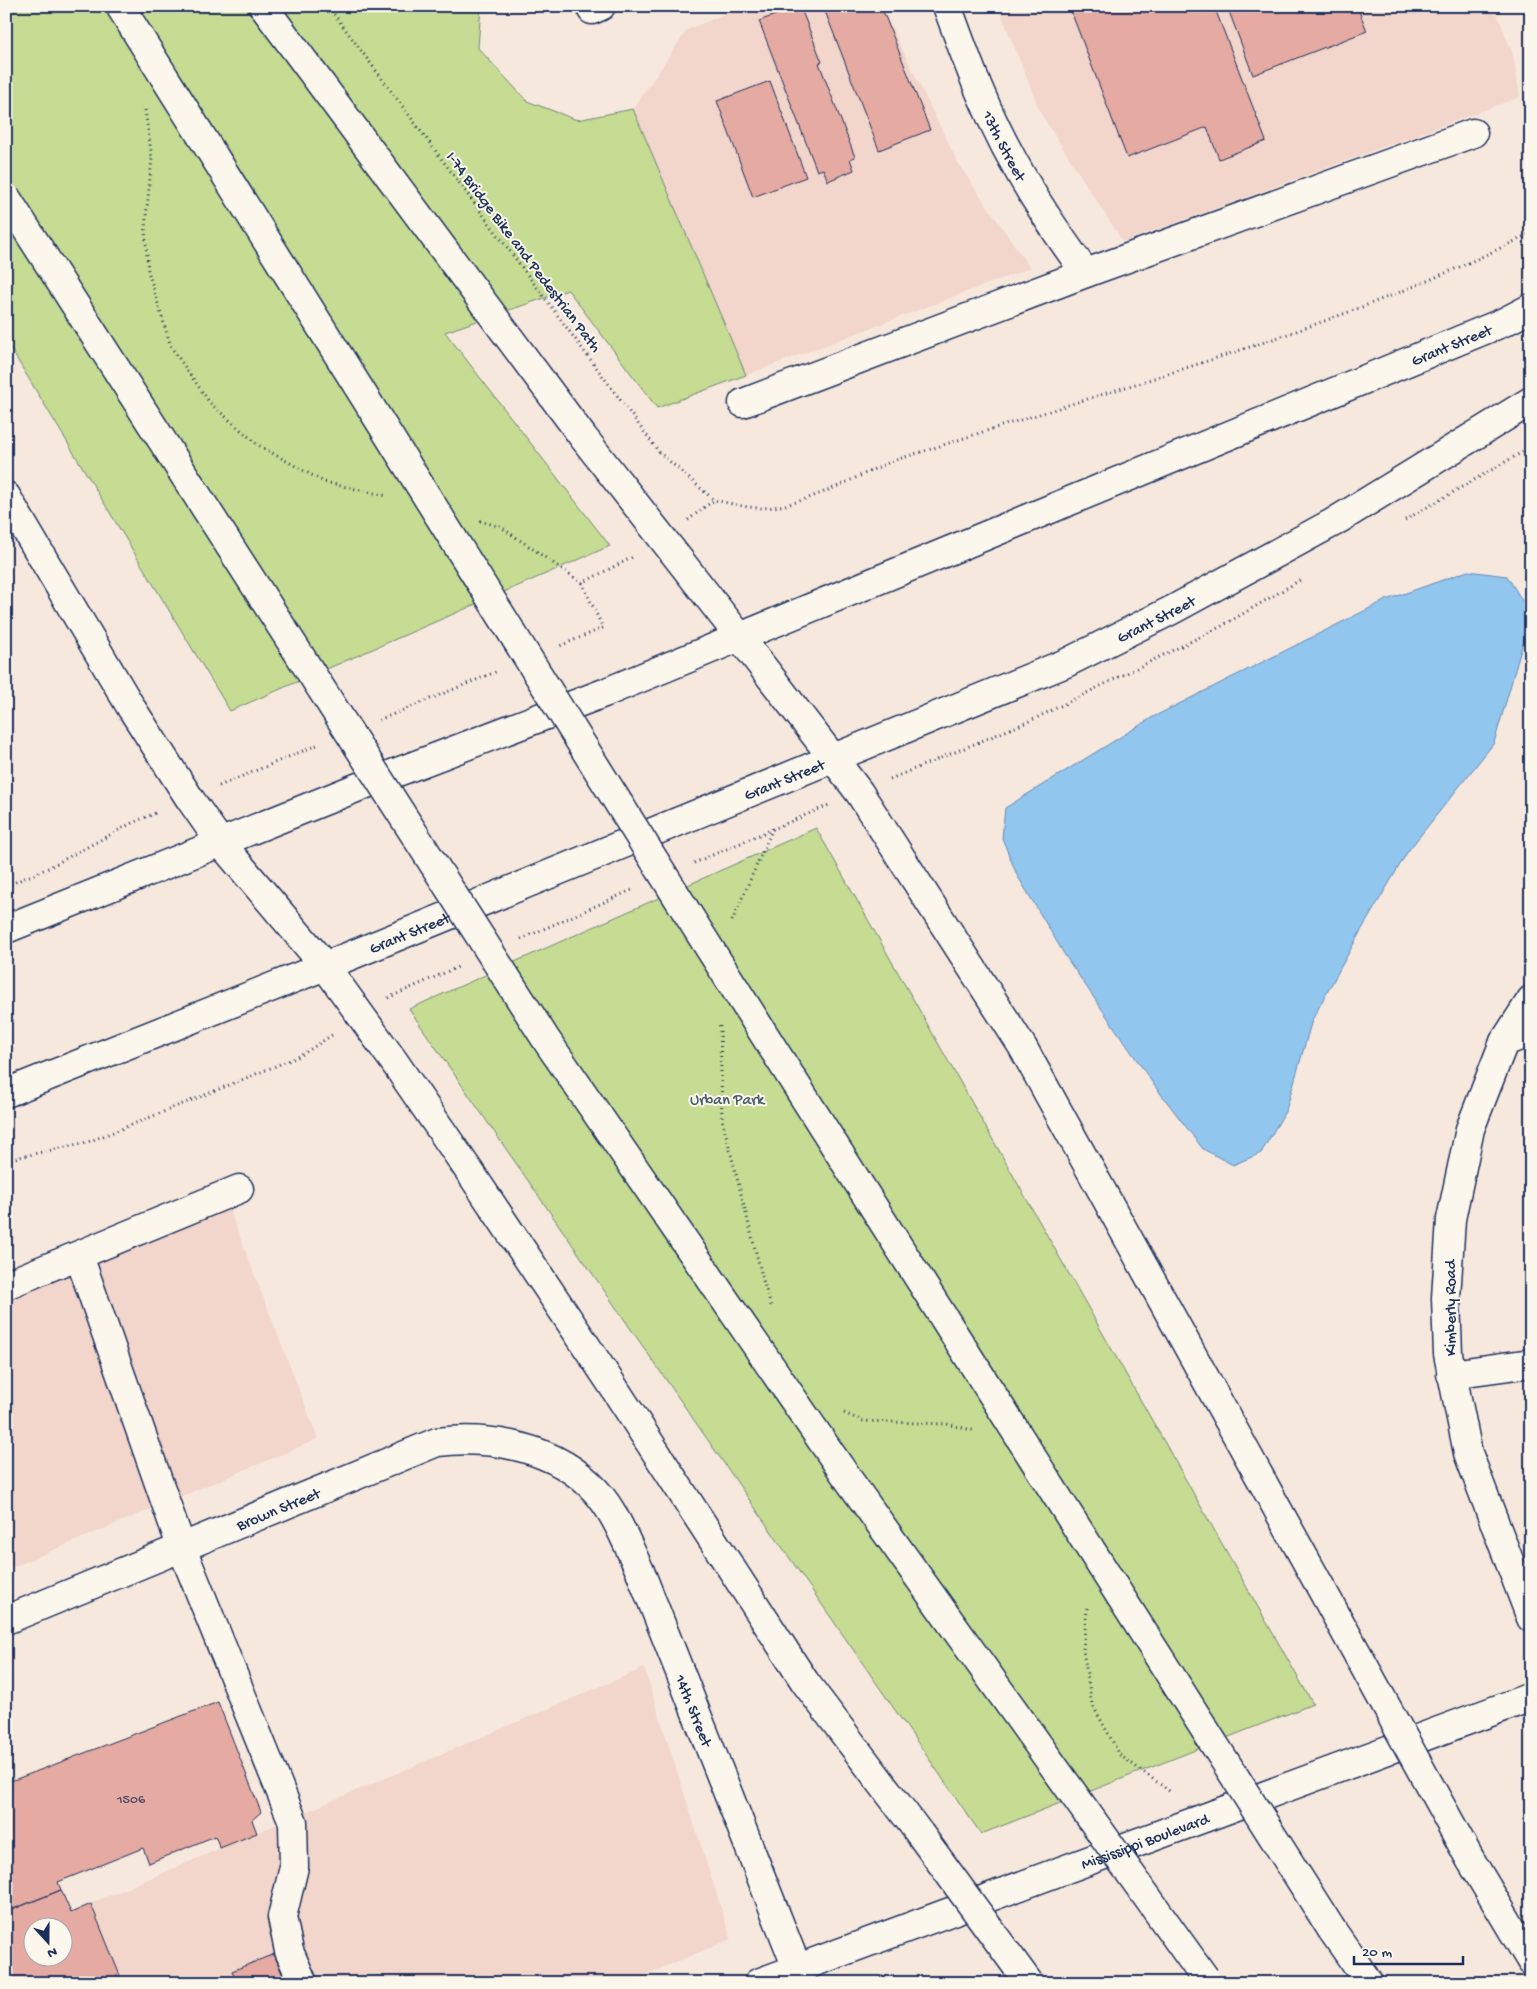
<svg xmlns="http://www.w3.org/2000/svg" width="1537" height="1989" font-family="'Gochi Hand',sans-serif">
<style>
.built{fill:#f2d5cb}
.green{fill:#c5dc92;stroke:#708678}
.water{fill:#91c6ef;stroke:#628ab5}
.building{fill:#e5aaa2;stroke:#1b2f5e;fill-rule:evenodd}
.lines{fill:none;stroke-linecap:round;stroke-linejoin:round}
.minor-casing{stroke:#1b2f5e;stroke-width:31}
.major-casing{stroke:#1b2f5e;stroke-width:31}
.highway-casing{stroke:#1b2f5e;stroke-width:31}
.path{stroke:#1b2f5e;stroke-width:3;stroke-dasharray:1 4;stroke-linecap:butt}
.minor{stroke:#fbf7ec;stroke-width:28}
.major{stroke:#fbf7ec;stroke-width:28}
.highway{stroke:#fbf7ec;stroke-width:28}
.highway-bridge-casing{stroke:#1b2f5e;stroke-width:31;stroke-linecap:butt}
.highway-bridge{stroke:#fbf7ec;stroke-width:28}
.labels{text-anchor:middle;stroke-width:4;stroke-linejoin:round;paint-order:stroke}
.number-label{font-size:14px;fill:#4e4e6f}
.street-label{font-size:16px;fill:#1b2f5e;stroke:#fbf7ec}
.park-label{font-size:16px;fill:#465a6b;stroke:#fbf7ec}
</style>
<rect width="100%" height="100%" fill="#f7e8dd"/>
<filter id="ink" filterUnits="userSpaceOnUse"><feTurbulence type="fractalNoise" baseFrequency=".02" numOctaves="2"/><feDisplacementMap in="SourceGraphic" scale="10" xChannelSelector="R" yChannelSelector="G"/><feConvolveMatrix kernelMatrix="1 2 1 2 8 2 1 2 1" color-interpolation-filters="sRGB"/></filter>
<g filter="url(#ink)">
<!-- built -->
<path class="built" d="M744,6H881L959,165L1030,268L746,375L633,109L687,30Z
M998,6H1494L1513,55L1520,97L1123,242L1041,114Z
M228,1206L318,1439L6,1570V1301Z
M644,1668L731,1939L626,1983H6V1940L32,1929V1956H62V1926H38Z"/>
<!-- green -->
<path class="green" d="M6,6H481L478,48L527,101L577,120L633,109L746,375L657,408L568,290L445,332L610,546L230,711L6,341Z
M816,828L1313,1704L981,1834L409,1009Z"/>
<!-- water -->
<path class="water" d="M1468,571L1507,576L1531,615L1494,743L1408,851L1359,934L1312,1020L1286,1110L1261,1153L1233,1165L1203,1149L1154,1085L1066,957L1017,875L1002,838L1005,808L1153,717L1386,600Z"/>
<!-- building -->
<path class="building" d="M800,6L822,62L819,63L855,157L850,159L854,170L828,181L823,169L817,171L759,21Z
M823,6H881L930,130L879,150Z
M1069,6H1214L1266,141L1219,159L1207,127L1127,158Z
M1227,6H1357L1367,31L1253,75Z
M770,81L806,177L753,197L717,101Z
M218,1702L261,1812L252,1820L257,1833L220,1848L215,1836L149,1863L143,1848L58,1882L61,1890L6,1912V1783Z
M61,1890L71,1913L91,1904L123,1983H6V1912ZM32,1926H62V1956H32Z
M274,1954L286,1983H237L232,1971Z"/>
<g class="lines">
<!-- minor casing -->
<g class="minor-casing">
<g id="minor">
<path id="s1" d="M947,6C958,35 968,64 980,92C1007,157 1044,217 1086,273"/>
<path d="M592,10L601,6"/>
<path d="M743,403L1086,273L1473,133"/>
<path d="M1504,1042L1531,1032"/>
<path d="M79,1256L181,1546L293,1822L294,1867L282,1917L289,1951L303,1983"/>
<path d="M6,1285L239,1189"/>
<path d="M1451,1374L1531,1363"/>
<path id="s2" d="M6,1620L437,1442C492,1435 557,1448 596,1491C616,1513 627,1544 640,1571L803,1983"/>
<path id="s3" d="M758,1983L1531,1697"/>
</g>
</g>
<!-- major casing -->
<g class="major-casing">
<g id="major">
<path id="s4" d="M6,929L361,786L604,693L1504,322L1531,308"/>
<path d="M1531,1000L1504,1042L1470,1129L1451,1219L1446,1298L1448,1354L1468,1453L1531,1618"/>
<path id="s5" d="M6,1093L325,966L1066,663L1172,610L1334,522L1531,401"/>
</g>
</g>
<!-- highway casing -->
<g class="highway-casing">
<path id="highway" d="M263,6L583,437L739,636L859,792L1022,1046L1358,1655
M6,496L132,709L190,799L220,842L325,966L393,1060L474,1178L609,1380L805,1682L920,1834
M1470,1859L1531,1961
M1332,1930L1369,1983"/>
</g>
<!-- path -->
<path class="path" d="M328,6L659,452L714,500
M145,110L152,158L145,228L148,271L171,347L210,403L258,445L324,482L387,496
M1528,234L1531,247
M688,520L714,500C729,503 747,508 762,508C802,507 851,479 888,463C903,457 919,453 934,448C1135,381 1341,329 1531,233
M1405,520L1531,447
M480,521L501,527L582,583L603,628L557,647
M582,583L635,556
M379,720L498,671
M890,779L1032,720L1222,626L1302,579
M219,786L317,745
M694,863L829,805
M6,886L48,868L132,823L158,812
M732,921L773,828
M521,939L634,889
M388,998L460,966
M720,1026L722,1119L763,1280L771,1306
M6,1160L88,1142L141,1121L300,1056L335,1033
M844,1413L862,1421L947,1424L976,1431
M1087,1608L1083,1650L1092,1704L1120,1755L1172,1793"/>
<!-- minor -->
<use href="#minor" class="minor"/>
<!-- major -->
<use href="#major" class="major"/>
<!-- highway -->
<use href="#highway" class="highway"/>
<!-- highway-bridge casing -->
<g class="highway-bridge-casing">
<path id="highway-bridge" d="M120,6C520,650 924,1291 1332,1930
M6,197L547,1041L846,1476L1205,1978
M1358,1655L1470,1859
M920,1834L1029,1983"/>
</g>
<!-- highway-bridge -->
<use href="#highway-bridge" class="highway-bridge"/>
</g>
</g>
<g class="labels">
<!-- number labels -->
<g class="number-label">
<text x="131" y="1803">1506</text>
</g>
<!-- street labels -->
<g class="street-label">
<text dy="6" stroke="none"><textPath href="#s1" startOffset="151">13th Street</textPath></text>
<text transform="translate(525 251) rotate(53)" y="6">I-74 Bridge Bike and Pedestrian Path</text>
<text dy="6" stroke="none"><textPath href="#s4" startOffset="1559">Grant Street</textPath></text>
<text dy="6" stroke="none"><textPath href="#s5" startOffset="1244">Grant Street</textPath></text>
<text dy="6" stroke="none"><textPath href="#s5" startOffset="839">Grant Street</textPath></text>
<text dy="6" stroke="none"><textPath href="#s5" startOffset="434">Grant Street</textPath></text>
<text transform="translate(1449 1308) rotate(-90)" y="6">Kimberly Road</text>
<text dy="6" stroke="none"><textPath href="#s2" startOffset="294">Brown Street</textPath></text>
<text dy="6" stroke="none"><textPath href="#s2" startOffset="880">14th Street</textPath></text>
<text dy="6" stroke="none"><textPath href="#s3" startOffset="412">Mississippi Boulevard</textPath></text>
</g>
<!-- park labels -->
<g class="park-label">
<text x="727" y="1104">Urban Park</text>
</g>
</g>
<!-- margin -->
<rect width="1537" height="1989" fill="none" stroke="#fbf7ec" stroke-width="25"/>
<rect x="12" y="12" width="1512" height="1964" fill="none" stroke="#1b2f5e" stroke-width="2" filter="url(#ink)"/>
<!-- north arrow -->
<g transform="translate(48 1942) rotate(159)"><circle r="24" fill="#fbf7ec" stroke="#a1a7b3"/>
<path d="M0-4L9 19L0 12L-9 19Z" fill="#1b2f5e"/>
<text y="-8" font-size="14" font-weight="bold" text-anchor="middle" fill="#1b2f5e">N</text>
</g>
<!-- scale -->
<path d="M1354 1956v8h109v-8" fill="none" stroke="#1b2f5e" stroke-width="2.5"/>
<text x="1362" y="1956" font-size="15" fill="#1b2f5e" stroke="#fbf7ec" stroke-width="4" paint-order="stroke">20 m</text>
</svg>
